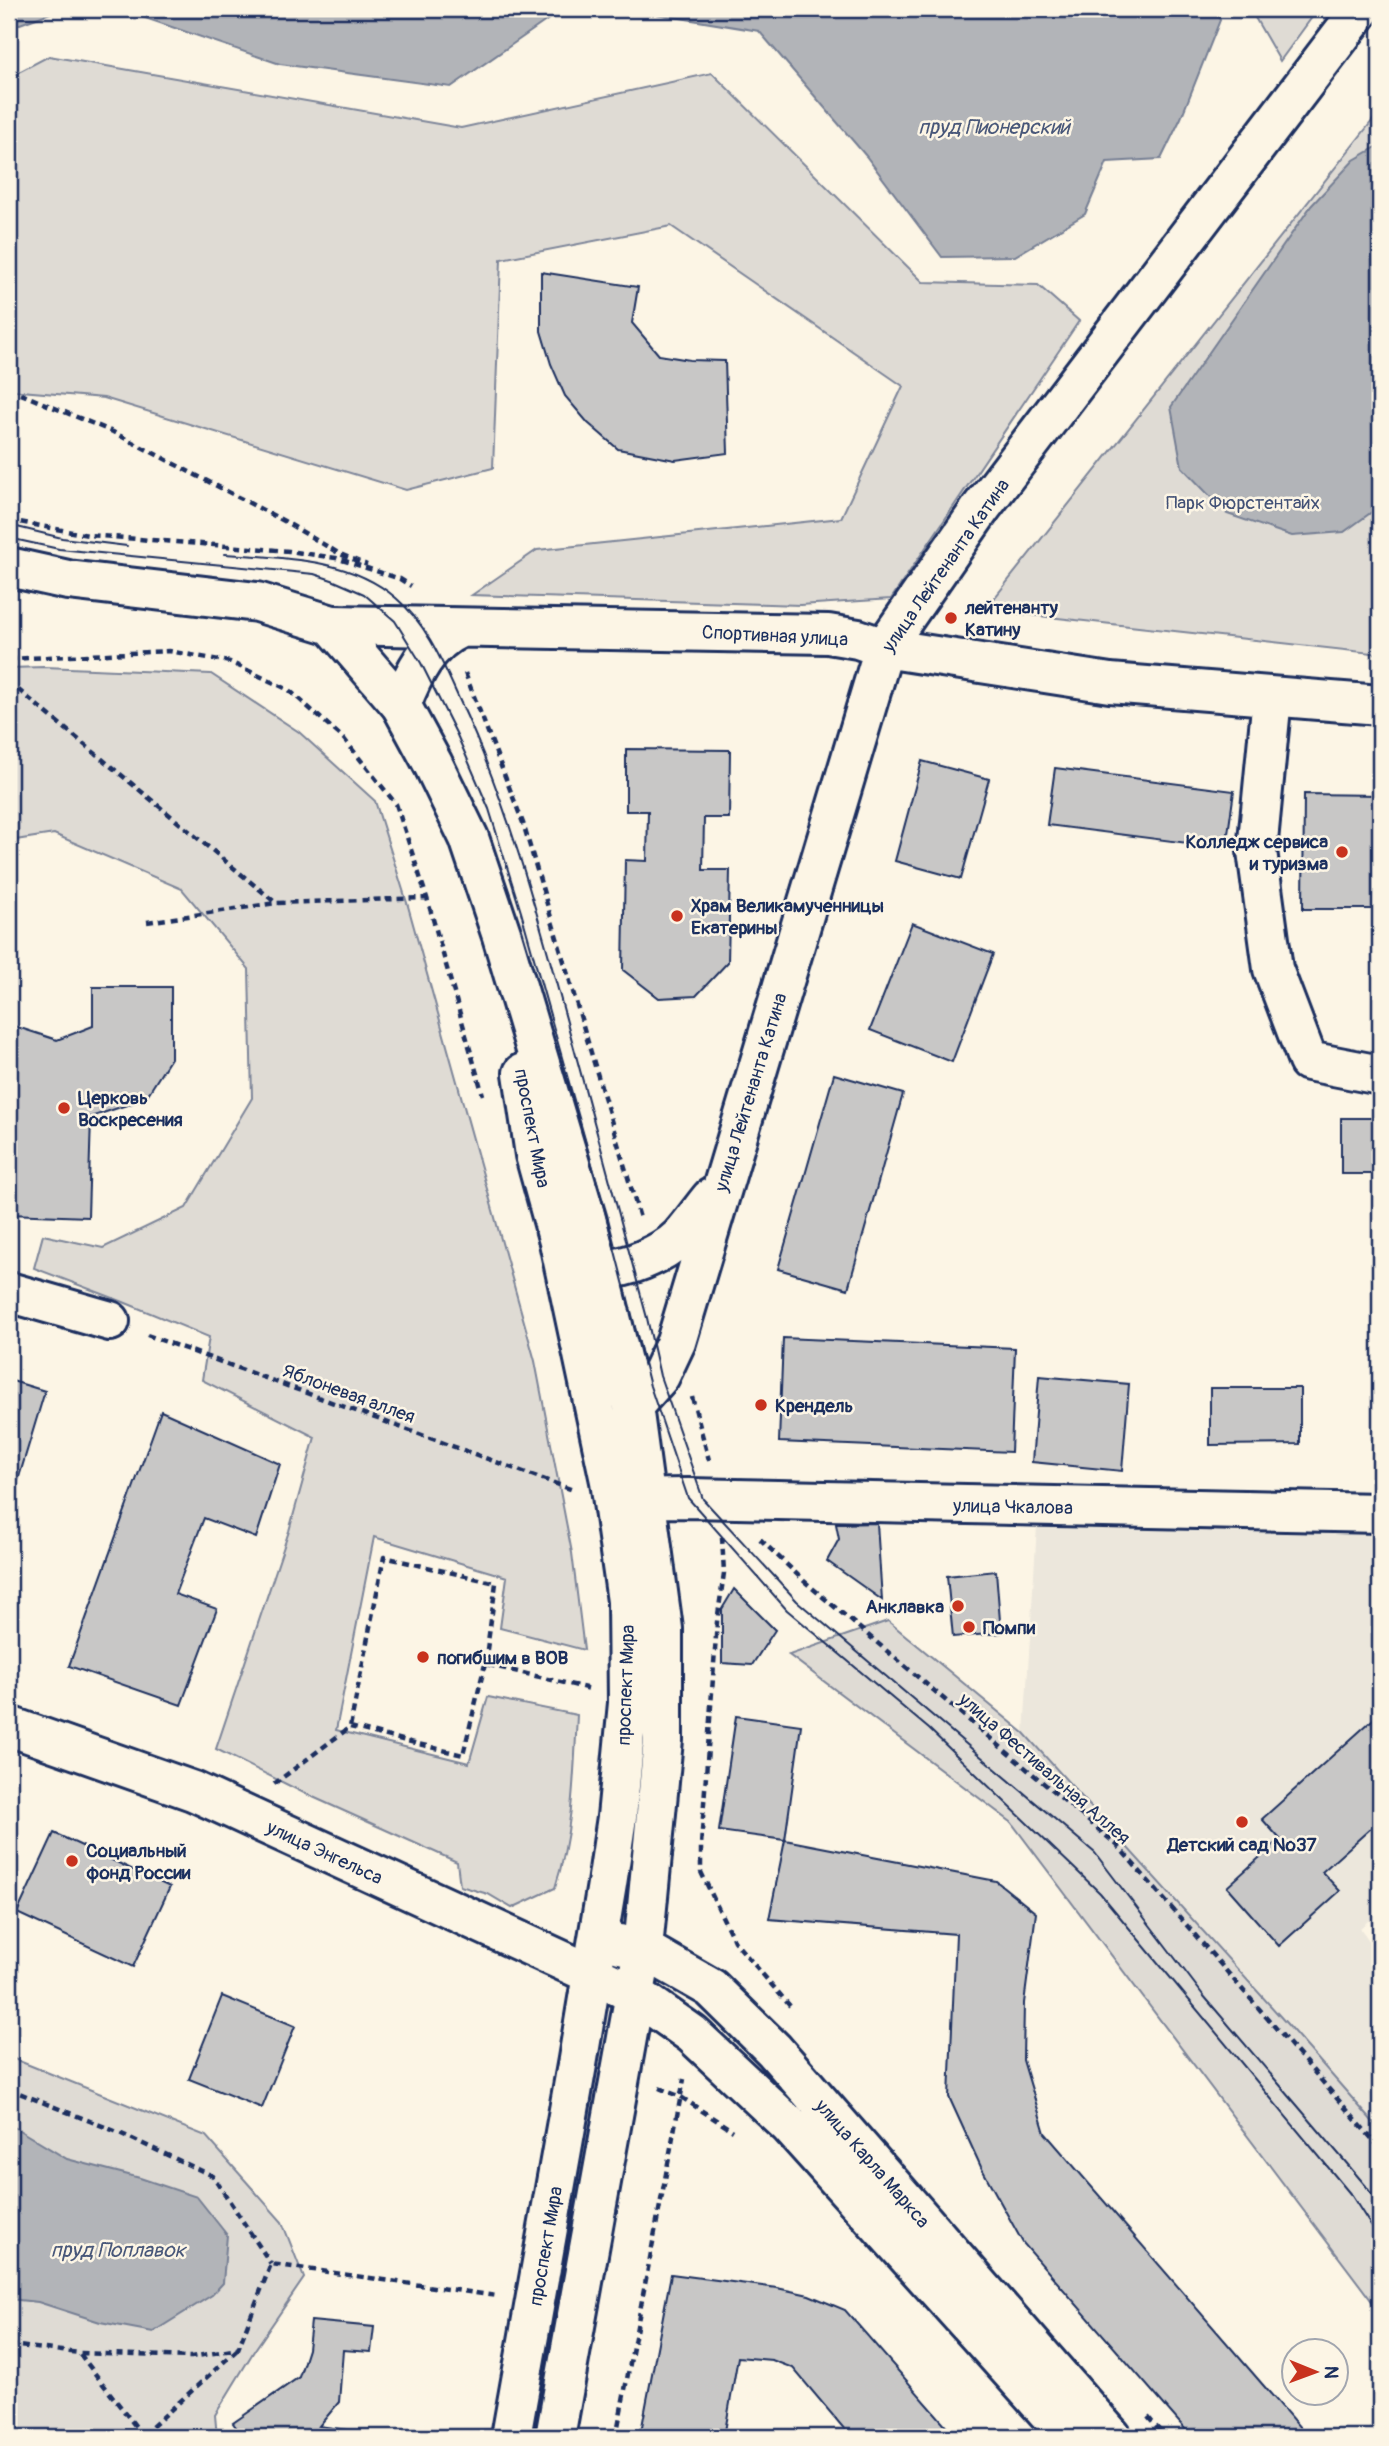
<svg xmlns="http://www.w3.org/2000/svg" width="1389" height="2446" font-family="Pangolin,sans-serif">
<style>
.built{fill:#ece7dc}
.green{fill:#dfdbd4;stroke:#7d8599;stroke-width:2}
.water{fill:#b2b4b8;stroke:#767f94;stroke-width:2}
.building{fill:#c8c7c6;stroke:#1b2f5e;stroke-width:2}
.lines{fill:none;stroke-linecap:round;stroke-linejoin:round}
.minor-casing{stroke:#1b2f5e;stroke-width:44}
.major-casing{stroke:#1b2f5e;stroke-width:44}
.path{stroke:#1b2f5e;stroke-width:4.5;stroke-dasharray:7 5;stroke-linecap:butt}
.minor{stroke:#fcf5e5;stroke-width:38}
.major{stroke:#fcf5e5;stroke-width:38}
.tram{stroke:#1b2f5e;stroke-width:2}
.poi-dot{fill:#c8321e;stroke:#fcf5e5;stroke-width:2.5}
.labels{text-anchor:middle;stroke-width:5;stroke-linejoin:round;paint-order:stroke}
.park-label{font-size:19px;fill:#425176;stroke:#fcf5e5}
.street-label{font-size:19px;fill:#1b2f5e;stroke:#fcf5e5}
.poi-label{font-size:19px;font-weight:bold;fill:#1b2f5e;stroke:#fcf5e5;text-anchor:start}
.water-label{font-size:21px;font-style:italic;fill:#485779;stroke:#fcf5e5}
</style>
<rect width="100%" height="100%" fill="#fcf5e5"/>
<filter id="ink" filterUnits="userSpaceOnUse"><feTurbulence type="fractalNoise" baseFrequency=".0143" numOctaves="2"/><feDisplacementMap in="SourceGraphic" scale="14" xChannelSelector="R" yChannelSelector="G"/><feConvolveMatrix kernelMatrix="1 2 1 2 8 2 1 2 1" color-interpolation-filters="sRGB"/></filter>
<g filter="url(#ink)">
<!-- built -->
<path class="built" d="M1380,1524V1911L1360,1928L1380,1956V2130L1287,2024L1024,1733L1037,1526Z"/>
<!-- green -->
<path class="green" d="M1250,9H1318L1280,61Z
M49,56L461,128L712,73L923,282L1038,285L1079,321L891,599L800,605L472,595L537,550L841,518L903,386L671,226L501,259L493,468L406,490L104,398L9,390V77Z
M1380,111V654L985,610Z
M45,667L211,674L299,732L375,801L408,906L535,1361L572,1553L584,1650L500,1628L507,1577L374,1537L336,1730L469,1763L488,1697L577,1715C574,1774 573,1832 555,1888L512,1908L488,1894L460,1886L457,1862L304,1793L216,1749L289,1531L315,1437L202,1380L209,1337L121,1301L34,1268L43,1235L103,1248L186,1208L252,1098L249,969L182,889L54,834L9,841V668Z
M888,1621L1024,1733L1287,2024L1380,2130V2312L1011,1822L789,1655Z
M9,2057L206,2136L282,2222L304,2278L254,2351L215,2415L217,2437H9Z"/>
<!-- water -->
<path class="water" d="M9,9H61L9,28Z
M119,9H563L451,87L280,64Z
M625,9H1214L1220,20L1181,118L1161,159L1107,162L1085,214L1015,256L942,257L866,156L759,31Z
M1380,145V506L1344,532L1292,536L1227,514L1182,467L1171,407L1311,206L1354,160Z
M9,2124L67,2159L140,2178L197,2197L227,2235L223,2283L212,2295L153,2332L100,2322L38,2302L9,2299Z"/>
<!-- building -->
<path class="building" d="M541,272L638,287L632,323L659,355L690,360L725,361L728,453L675,460L618,449L588,423L565,396L551,364L541,331Z
M626,749L730,750L729,818H704L703,870H730L728,962L696,996L659,998L623,970L625,860L647,861L648,811H626Z
M922,761L989,779L961,879L895,861Z
M1055,768L1234,791L1226,848L1047,825Z
M1304,794L1380,795V909H1303Z
M912,923L993,954L952,1062L870,1030Z
M93,987H171V1058L145,1099L91,1117L88,1217L9,1214V1008L11,1025L57,1040L93,1026Z
M834,1074L903,1094L848,1289L778,1269Z
M1341,1118H1380V1174H1341Z
M783,1338L1015,1348L1011,1452L779,1442Z
M1039,1376L1129,1384L1122,1471L1032,1462Z
M9,1380L45,1391L16,1487L9,1485Z
M1210,1388H1300V1444L1210,1445Z
M161,1411L280,1464L256,1538L204,1518L175,1594L217,1609L181,1705L69,1666Z
M877,1523L882,1600L827,1561L839,1539L836,1524Z
M996,1571L1001,1633L953,1637L947,1576Z
M734,1589L775,1630L752,1665L722,1663V1609Z
M1380,1713V1820L1322,1872L1340,1891L1279,1946L1227,1887L1280,1839L1262,1819Z
M736,1716L801,1725L785,1840L719,1831Z
M54,1833L170,1887L133,1967L17,1913Z
M785,1840L996,1881L1036,1913L1024,2003L1023,2060L1045,2133L1308,2437H1192L1023,2243L981,2167L949,2097L956,1934L769,1919Z
M222,1996L295,2026L262,2108L189,2079Z
M671,2274L777,2288L809,2295L845,2310L956,2437H851L793,2368L772,2360L738,2357L724,2437H640Z
M311,2321L374,2327L371,2352L343,2350L339,2402L319,2426L355,2431L354,2437H243L233,2423L299,2377L308,2349Z"/>
<g class="lines">
<!-- minor casing -->
<g class="minor-casing">
<path id="minor" d="M332,625L828,634L858,639L884,648L1110,683L1380,705
M1272,697L1257,851L1273,969L1308,1061L1380,1075
M401,705C413,674 428,642 460,628
M571,1252C578,1258 590,1267 600,1268C623,1272 664,1253 680,1237C691,1225 701,1210 711,1198
M9,1292L110,1321
M633,1406L660,1376L676,1342L884,648L981,508L1361,9
M613,1499L688,1498L1380,1513
M9,1726L193,1791L635,1994"/>
</g>
<!-- major casing -->
<g class="major-casing">
<path id="major" d="M9,567L68,580L257,602L332,625L401,705L433,764L469,838L502,936L587,1221L633,1406L663,1629V1740L643,1949L555,2437
M620,1944L643,1949L711,1988L774,2050L1112,2437
M635,1994L692,2034L790,2126L1070,2437
M511,2437L578,2059L607,1884L617,1817L628,1703L627,1601L610,1481L559,1242L535,1155L523,1073"/>
</g>
<!-- path -->
<path class="path" d="M9,389L113,432L284,521L340,554L367,565
M9,520L88,535L289,551L336,558L400,579L411,586
M9,659L169,651L230,662L289,690L344,739L396,804L427,898L483,1095
M465,673L523,823L640,1218
M9,682L276,903
M147,922L276,903L427,898
M147,1335L573,1490
M692,1397L709,1460
M722,1537L724,1573L717,1622L701,1845V1872L734,1941L790,2006
M760,1539L804,1581L1117,1845L1380,2148
M350,1727L463,1755L485,1664
M274,1784L350,1727L384,1557L496,1583L485,1664L590,1689
M659,2088L681,2097L733,2131
M9,2089L115,2131L213,2176L271,2264
M9,2345L80,2353L191,2357L238,2349L271,2264L497,2296
M80,2354L143,2436
M1148,2417L1165,2437
M143,2435L238,2349
M616,2437L684,2079"/>
<!-- minor -->
<use href="#minor" class="minor"/>
<!-- major -->
<use href="#major" class="major"/>
<!-- tram -->
<path class="tram" d="M9,525L62,538L127,546
M9,538L59,549L314,574L332,580L364,594L395,621L421,663L457,735L489,809L521,912L599,1189L650,1386L688,1498L787,1610L929,1729L1100,1893L1352,2196L1380,2240
M225,554C283,558 350,558 396,598C428,625 443,664 460,701C510,808 540,923 571,1037C596,1131 621,1225 647,1318L660,1376L703,1499L797,1601L1095,1853L1203,1995L1366,2186L1380,2207"/>
</g>
</g>
<!-- markers -->
<g class="poi-dot">
<circle cx="951" cy="618" r="7"/>
<circle cx="1342" cy="852" r="7"/>
<circle cx="677" cy="916" r="7"/>
<circle cx="64" cy="1108" r="7"/>
<circle cx="761" cy="1405" r="7"/>
<circle cx="958" cy="1606" r="7"/>
<circle cx="969" cy="1627" r="7"/>
<circle cx="423" cy="1657" r="7"/>
<circle cx="1242" cy="1822" r="7"/>
<circle cx="72" cy="1861" r="7"/>
</g>
<g class="labels">
<!-- park labels -->
<g class="park-label">
<text x="1243" y="509">Парк Фюрстентайх</text>
</g>
<!-- street labels -->
<g class="street-label">
<text transform="translate(945 565) rotate(-55)" y="7">улица Лейтенанта Катина</text>
<text transform="translate(775 635) rotate(3)" y="7">Спортивная улица</text>
<text transform="translate(750 1092) rotate(-73)" y="7">улица Лейтенанта Катина</text>
<text transform="translate(533 1128) rotate(79)" y="7">проспект Мира</text>
<text transform="translate(349 1393) rotate(20)" y="7">Яблоневая аллея</text>
<text transform="translate(1013 1506) rotate(1)" y="7">улица Чкалова</text>
<text transform="translate(625 1685) rotate(-88)" y="7">проспект Мира</text>
<text transform="translate(1045 1768) rotate(41)" y="7">улица Фестивальная Аллея</text>
<text transform="translate(325 1852) rotate(25)" y="7">улица Энгельса</text>
<text transform="translate(873 2163) rotate(49)" y="7">улица Карла Маркса</text>
<text transform="translate(545 2246) rotate(-80)" y="7">проспект Мира</text>
</g>
<!-- poi labels -->
<g class="poi-label">
<text x="965" y="614">лейтенанту<tspan x="965" dy="22">Катину</tspan></text>
<text x="1328" y="848" text-anchor="end">Колледж сервиса<tspan x="1328" dy="22">и туризма</tspan></text>
<text x="691" y="912">Храм Великамученницы<tspan x="691" dy="22">Екатерины</tspan></text>
<text x="78" y="1104">Церковь<tspan x="78" dy="22">Воскресения</tspan></text>
<text x="775" y="1412">Крендель</text>
<text x="944" y="1613" text-anchor="end">Анклавка</text>
<text x="983" y="1634">Помпи</text>
<text x="437" y="1664">погибшим в ВОВ</text>
<text x="1242" y="1851" text-anchor="middle">Детский сад №37</text>
<text x="86" y="1857">Социальный<tspan x="86" dy="22">фонд России</tspan></text>
</g>
<!-- water labels -->
<g class="water-label">
<text x="994" y="134">пруд Пионерский</text>
<text x="118" y="2257">пруд Поплавок</text>
</g>
</g>
<!-- margin -->
<rect width="1389" height="2446" fill="none" stroke="#fcf5e5" stroke-width="35"/>
<rect x="18" y="18" width="1354" height="2411" fill="none" stroke="#1b2f5e" stroke-width="2.5" filter="url(#ink)"/>
<!-- north arrow -->
<g transform="translate(1315 2372) rotate(91)"><circle r="33" fill="#fcf5e5" stroke="#a2a6af" stroke-width="2"/>
<path d="M0-5L12 26L0 18L-12 26Z" fill="#c8321e"/>
<text y="-10" font-size="19" font-weight="bold" text-anchor="middle" fill="#1b2f5e">N</text>
</g>
</svg>
